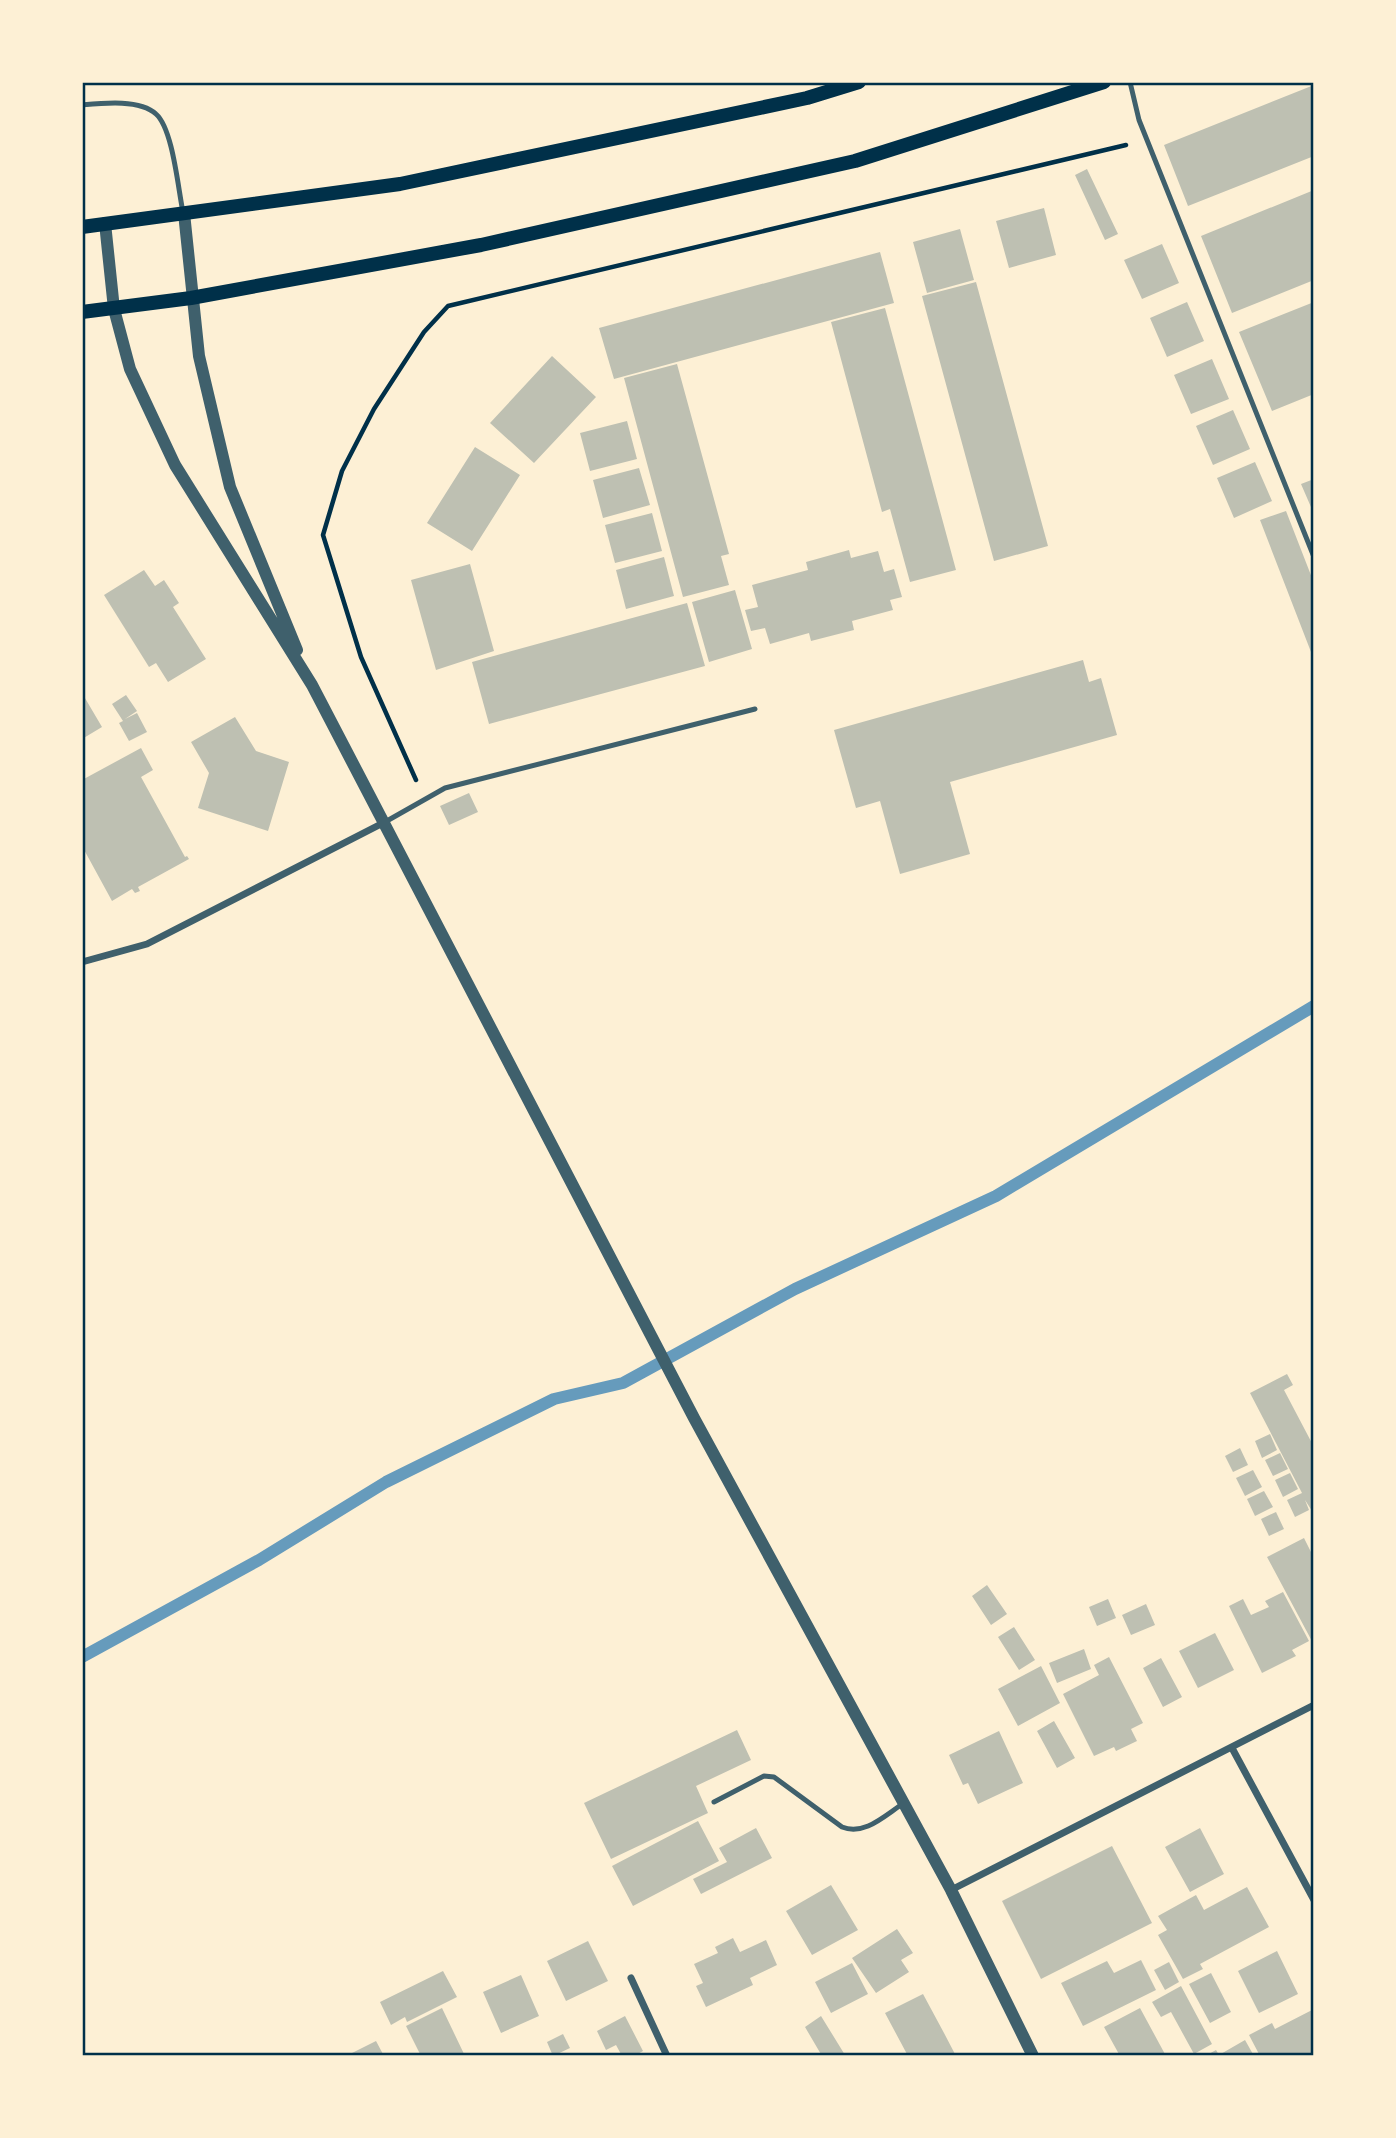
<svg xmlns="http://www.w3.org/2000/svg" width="1396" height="2138" font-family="'Archivo Narrow',sans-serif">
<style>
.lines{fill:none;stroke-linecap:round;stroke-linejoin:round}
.stream{stroke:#669bbc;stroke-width:12}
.building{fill:#bec0b2}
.path{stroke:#003049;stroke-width:4.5}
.service{stroke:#3f606c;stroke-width:5}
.minor{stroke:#3f606c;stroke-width:7}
.tertiary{stroke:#3f606c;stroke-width:12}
.secondary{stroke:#003049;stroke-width:14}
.neatline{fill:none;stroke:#003049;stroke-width:2.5}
</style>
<rect width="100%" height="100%" fill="#fdf0d5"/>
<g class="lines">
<!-- stream -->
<path class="stream" d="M82,1657L259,1560L386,1482L554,1399L623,1383L795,1289L996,1196L1314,1006"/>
</g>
<!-- building -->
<path class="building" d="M1314,85V156L1188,206L1164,145Z
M1087,169L1118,234L1105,240L1075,175Z
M1314,190V280L1232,313L1201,236Z
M1044,208L1056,255L1009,268L996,221Z
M960,229L974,280L927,293L913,242Z
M1162,244L1179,283L1142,299L1124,260Z
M880,252L894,303L614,379L599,328Z
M976,282L1048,546L994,561L922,296Z
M1187,302L1204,341L1167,357L1150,318Z
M1314,302V394L1272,411L1239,332Z
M885,308L956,570L910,582L890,509L882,512L831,322Z
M552,356L596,397L534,463L490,423Z
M1212,359L1229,399L1191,414L1174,375Z
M677,364L729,554L721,556L729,585L683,597L624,378Z
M1233,410L1250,449L1213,465L1196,426Z
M627,421L637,459L590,471L580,433Z
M475,447L520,475L472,551L427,523Z
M1255,462L1272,501L1234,518L1217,478Z
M639,468L650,505L603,518L593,480Z
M1314,479V514L1301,484Z
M1286,511L1314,583V651L1311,652L1260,520Z
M652,513L662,551L615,563L605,525Z
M849,550L851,558L878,551L884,572L894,569L902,597L890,600L893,610L852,621L854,630L811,641L809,633L770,644L765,628L751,631L745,610L758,607L752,585L808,570L806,562Z
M664,557L674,596L626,609L616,570Z
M470,564L494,651L436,670L411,580Z
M144,570L155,586L164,580L179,603L173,607L206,659L168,682L156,663L149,667L104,595Z
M735,590L752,649L709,662L692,602Z
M687,603L705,666L489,724L472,662Z
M1083,660L1089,682L1101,678L1117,735L950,782L970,854L900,874L880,801L856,808L834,730Z
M82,693L102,727L82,739Z
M126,695L137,711L125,719L137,713L147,732L129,741L119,723L123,721L112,704Z
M235,717L256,751L289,762L268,831L198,808L209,773L191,742Z
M141,748L153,770L141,777L185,857L187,856L189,859L138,887L140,891L135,893L132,889L112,901L82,846V780Z
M469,793L478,812L449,825L440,806Z
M1287,1374L1293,1385L1284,1390L1314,1447V1514L1305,1500L1309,1510L1295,1517L1287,1500L1302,1493L1250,1393Z
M1270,1434L1277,1450L1262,1458L1255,1441Z
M1240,1448L1248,1465L1233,1472L1225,1456Z
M1280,1453L1288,1469L1273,1476L1265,1460Z
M1253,1470L1262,1487L1245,1496L1236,1478Z
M1290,1473L1298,1489L1283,1497L1275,1480Z
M1264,1491L1273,1507L1255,1516L1247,1499Z
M1276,1512L1284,1529L1269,1536L1261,1519Z
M1304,1538L1311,1552L1314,1551V1645L1267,1557Z
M987,1585L1007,1614L991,1625L972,1596Z
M1283,1592L1309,1641L1292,1650L1296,1656L1262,1673L1229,1606L1243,1599L1251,1615L1269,1607L1265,1601Z
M1108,1599L1116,1618L1097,1626L1089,1607Z
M1146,1604L1155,1625L1131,1635L1122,1615Z
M1014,1627L1035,1660L1019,1670L998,1637Z
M1215,1633L1234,1670L1198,1688L1179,1651Z
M1084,1649L1091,1669L1057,1683L1049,1663Z
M1109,1657L1143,1723L1131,1729L1137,1741L1116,1751L1114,1747L1094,1756L1063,1694L1099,1675L1094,1665Z
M1161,1658L1182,1697L1163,1707L1143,1668Z
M1041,1666L1060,1703L1018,1726L998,1689Z
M1054,1721L1075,1758L1057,1768L1037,1731Z
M737,1730L751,1760L696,1786L708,1813L611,1859L584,1803Z
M999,1731L1023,1783L978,1804L968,1783L963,1785L949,1755Z
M698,1821L719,1861L633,1906L612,1866Z
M756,1828L772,1858L701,1894L693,1879L727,1862L719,1848Z
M1200,1828L1224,1874L1190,1892L1165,1847Z
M1112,1846L1152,1923L1041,1979L1002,1901Z
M831,1885L858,1930L812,1955L786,1911Z
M1247,1887L1269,1927L1200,1964L1203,1969L1183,1979L1158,1935L1167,1930L1158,1916L1196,1895L1204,1910Z
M897,1929L913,1953L901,1960L909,1972L876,1993L852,1958Z
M733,1938L740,1952L766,1940L777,1965L750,1978L753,1985L706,2007L696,1986L703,1983L694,1964L718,1953L715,1947Z
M588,1941L608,1981L566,2001L547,1961Z
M1277,1951L1298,1994L1259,2013L1238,1971Z
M1141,1960L1156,1990L1083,2026L1061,1983L1107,1961L1114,1973Z
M1169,1962L1179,1982L1165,1990L1154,1970Z
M852,1963L868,1994L831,2013L815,1982Z
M443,1971L457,1997L407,2022L405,2017L391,2025L380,2002Z
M1211,1973L1231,2012L1210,2023L1189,1984Z
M521,1975L539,2016L501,2033L483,1992Z
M1181,1986L1212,2044L1194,2054L1171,2012L1161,2017L1152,2002Z
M923,1994L944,2033L956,2056H908L885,2013Z
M442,2008L465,2056H421L406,2026Z
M1140,2008L1166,2056H1120L1104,2027Z
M1314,2009V2056H1260L1249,2035L1272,2023L1275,2029Z
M625,2016L643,2051L634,2056H622L616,2045L606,2050L597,2031Z
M821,2016L845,2055L822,2056L805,2027Z
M563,2034L570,2048L553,2056L547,2042Z
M1245,2040L1254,2056H1205L1216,2050L1219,2055Z
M376,2041L384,2056H346Z"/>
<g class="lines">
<!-- path -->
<path class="path" d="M416,780L361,657L323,535L342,471L374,409L424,332L448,306L1126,145"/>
<!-- service -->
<path class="service" d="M1130,82L1139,120L1314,557
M82,105C103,103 140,99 156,114C173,129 178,189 183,212
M385,822L445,788L755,709
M714,1802L764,1776L774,1777L842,1827C865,1836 885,1815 904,1803"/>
<!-- minor -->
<path class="minor" d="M82,962L147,944L385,822
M1232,1748L1314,1900
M951,1890L1314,1705
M631,1978L667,2056"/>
<!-- tertiary -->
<path class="tertiary" d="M184,213L199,356L230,487L297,650
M105,223L114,309L130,369L175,465L312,685L694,1418L951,1890L1033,2056"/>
<!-- secondary -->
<path class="secondary" d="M82,227L400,184L807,98L859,82
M82,312L191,298L481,245L855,161L1104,82"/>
</g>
<!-- border -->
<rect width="1396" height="2138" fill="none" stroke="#fdf0d5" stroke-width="168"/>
<rect x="84" y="84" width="1228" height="1970" class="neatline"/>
</svg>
